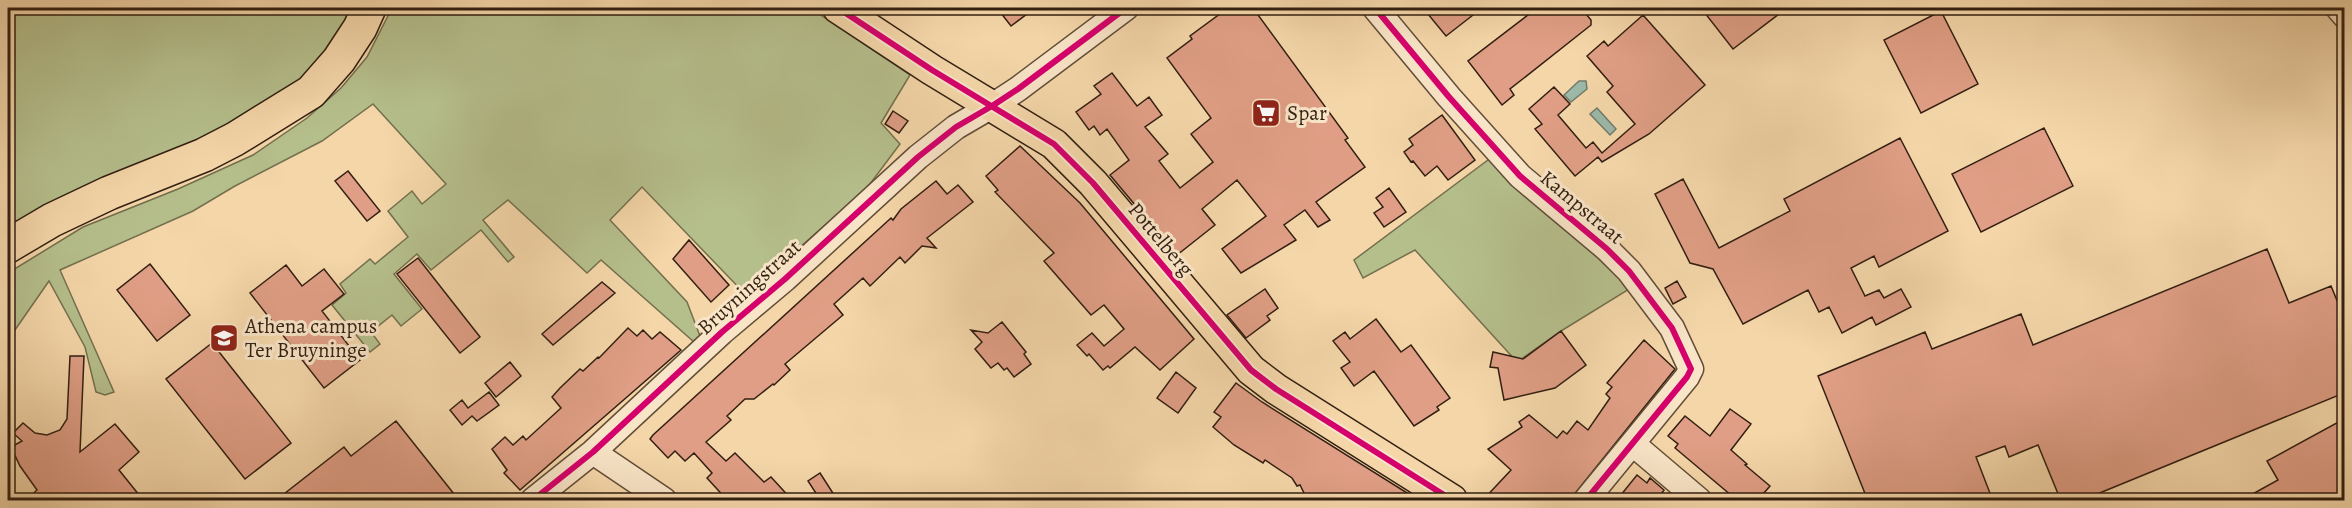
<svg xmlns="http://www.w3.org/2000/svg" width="2352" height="508" font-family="Alegreya,serif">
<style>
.green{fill:#b5bf8c;stroke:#746f4e;stroke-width:1.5}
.water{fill:#9cb9a9;stroke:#727b6c;stroke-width:1.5}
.building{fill:#df9e85;stroke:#321f11;stroke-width:1.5}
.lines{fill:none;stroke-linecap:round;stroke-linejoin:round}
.minor-casing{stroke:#624d37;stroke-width:27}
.major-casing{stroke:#321f11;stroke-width:33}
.highway-casing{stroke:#321f11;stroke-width:36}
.minor{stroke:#f8e4c7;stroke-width:24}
.major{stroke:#f4d6a9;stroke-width:30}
.highway{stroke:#f4d6a9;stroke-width:33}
.cycleway-casing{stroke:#f8e4c7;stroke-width:10}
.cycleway{stroke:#d6006c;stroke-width:6}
.labels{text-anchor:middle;stroke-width:6;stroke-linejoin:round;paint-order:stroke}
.poi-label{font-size:21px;fill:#321f11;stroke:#f8e4c7;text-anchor:start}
.street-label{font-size:21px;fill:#321f11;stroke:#f8e4c7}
</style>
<rect width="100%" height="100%" fill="#f4d6a9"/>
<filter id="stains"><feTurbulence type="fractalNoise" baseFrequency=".00333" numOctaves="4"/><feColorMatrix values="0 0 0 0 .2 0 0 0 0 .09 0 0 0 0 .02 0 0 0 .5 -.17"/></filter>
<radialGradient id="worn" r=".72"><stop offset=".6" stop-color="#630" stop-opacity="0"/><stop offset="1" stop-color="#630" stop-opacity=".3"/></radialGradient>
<!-- green -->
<path class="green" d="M8,8H359L327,56L276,102L8,235Z
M392,8H810L910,75L881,123L900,144L867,188L746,295L642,187L610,220L687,302L700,336L694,342L601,260L587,273L508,200L483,220L514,257L508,262L481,230L431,270L417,254L394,274L422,309L401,326L392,315L371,332L380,344L370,352L332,305L346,293L340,284L370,259L375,264L408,237L388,211L412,191L422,204L446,184L373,104L322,141L235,186L193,211L60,270L114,392L105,395L96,392L85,347L49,281L8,340V273L83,227L178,189L253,155L307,118L341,88L367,57Z
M1492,157L1502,171L1631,288L1561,331L1517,362L1415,250L1363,278L1354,260Z"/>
<!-- water -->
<path class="water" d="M1579,81H1586L1587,89L1571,102L1564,95Z
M1597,108L1616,129L1610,135L1590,114Z"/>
<!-- building -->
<path class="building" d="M997,8H1035L1011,26Z
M1228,8H1253L1348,138L1345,140L1365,167L1316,202L1330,220L1318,227L1305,210L1284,225L1296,240L1241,273L1222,249L1266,216L1237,180L1202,209L1215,225L1177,255L1110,175L1129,160L1107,129L1100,135L1094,126L1089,130L1076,112L1101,94L1094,86L1112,73L1137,106L1149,97L1162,115L1145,127L1168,154L1159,161L1180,188L1213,162L1191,134L1211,118L1167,58L1192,39L1190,36Z
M1423,8H1482L1446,36Z
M1537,8H1581L1591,20V25L1510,89L1514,95L1502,105L1468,61Z
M1701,8H1787L1733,49Z
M1941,11L1978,84L1921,113L1884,40Z
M1643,15L1705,85L1649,134L1602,162L1598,157L1575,176L1535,129L1542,124L1529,109L1554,87L1570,104L1558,115L1586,148L1593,142L1602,153L1635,124L1607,92L1613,86L1587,56L1604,41L1608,46Z
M893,111L908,121L899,133L885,124Z
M1442,115L1475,160L1448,180L1437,166L1425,176L1413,161L1411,162L1404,152L1413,145L1409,139Z
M2044,128L2073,186L1981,232L1952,174Z
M1900,138L1948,231L1879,267L1874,256L1851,268L1865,296L1879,290L1884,298L1901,289L1911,307L1876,325L1872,317L1842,333L1829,307L1819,312L1808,290L1743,324L1713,269L1690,263L1655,194L1683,179L1719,248L1790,211L1784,199Z
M1020,146L1080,203L1194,339L1160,370L1135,347L1110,368L1108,366L1103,370L1089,354L1087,356L1077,345L1092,333L1104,346L1124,329L1104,305L1091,315L1044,261L1054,253L995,192L998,190L986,176Z
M348,171L380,211L367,221L335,181Z
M936,181L947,194L958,185L973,202L927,238L936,248L922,246L905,263L900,257L870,286L863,278L834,304L843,315L785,364L790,370L774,385L773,384L754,399H745L727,416L731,420L706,442L726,461L735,453L764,482L771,477L793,501H728L707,478L712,473L694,453L685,461L675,451L668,458L650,439L653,435L879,229L891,218L893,220L901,209Z
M1389,188L1406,212L1384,227L1374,213L1383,207L1376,198Z
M689,240L729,285L711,302L673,259Z
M2267,249L2289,303L2331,286L2341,310L2344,308V393L2080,501L2076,496L2061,501L2038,445L2009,457L2005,446L1976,457L1993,501H1868L1818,376L1925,332L1932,349L2021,314L2033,345Z
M418,258L480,337L460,353L397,274Z
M150,264L190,315L157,341L117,290Z
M286,265L302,286L324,269L344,294L322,311L360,360L324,388L250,293Z
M1677,281L1686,297L1673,304L1665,288Z
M602,282L615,293L553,345L542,334Z
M1265,289L1278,308L1267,316L1270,320L1246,338L1227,315Z
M1376,319L1401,352L1411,345L1450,398L1437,407L1439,410L1414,426L1374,371L1354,386L1341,368L1350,362L1333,341L1345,332L1350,339Z
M1002,322L1026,352L1024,354L1031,364L1014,377L1007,368L1004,370L998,363L991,368L975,349L982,342L971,330L988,333Z
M628,328L637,336L643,330L652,339L660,332L681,350L520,490L504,473L507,470L492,449L505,437L513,445L523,436L526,440L561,408L552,397L560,388L580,369L583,371L598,357L599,358Z
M1561,331L1586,365L1555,388L1504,400L1498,368L1490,367L1493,352L1523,359Z
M1644,340L1675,369L1569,501H1482L1511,470L1488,449L1522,427L1519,422L1529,415L1557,438L1563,431L1567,434L1577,421L1588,430L1610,398L1606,394L1612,387L1607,383Z
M212,343L291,443L245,479L166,379Z
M70,356H84L80,452L115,424L139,452L119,470L144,501H25L37,490L20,466L11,447L22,441L13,433L23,423L35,433L47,435L60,430L67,419Z
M510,362L521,376L496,397L485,383Z
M1176,372L1196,388L1178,413L1157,398Z
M1236,383L1262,402L1420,501H1308L1300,485L1297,486L1292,478L1265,460L1263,463L1234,445L1213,427L1221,417L1214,412Z
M489,392L499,405L477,421L472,416L462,425L450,410L462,400L468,408Z
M1730,409L1751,424L1731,450L1747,464L1745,465L1770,486L1757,501H1738L1675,448L1678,444L1668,436L1685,416L1710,436Z
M2344,419V501H2240L2278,480L2267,461Z
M396,421L454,494L446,501H275L344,447L351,456Z
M820,473L838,501H821L808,481Z
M1637,475L1647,483L1650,478L1664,490L1656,501H1616Z"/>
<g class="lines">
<!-- minor casing -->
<g class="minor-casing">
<path id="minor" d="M1375,8L1449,97L1520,176L1607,249L1629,271L1672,328L1691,369L1687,377L1586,500
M2338,8L2344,15
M1633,444L1699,500
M593,452L664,500
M533,500L593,452L722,332L785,279L918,157L956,127L992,106L1018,89L1126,8"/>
</g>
<!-- major casing -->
<g class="major-casing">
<path id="major" d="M838,8L932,70L1054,144L1093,183L1251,370L1276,389L1452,500"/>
</g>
<!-- highway casing -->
<g class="highway-casing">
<path id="highway" d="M8,246L52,220L109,193L204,155L235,139L311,92L339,60L360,28L369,8"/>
</g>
<!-- minor -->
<use href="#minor" class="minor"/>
<!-- major -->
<use href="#major" class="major"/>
<!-- highway -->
<use href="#highway" class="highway"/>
<!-- cycleway casing -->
<g class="cycleway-casing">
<path id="cycleway" d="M838,8L932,70L1054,144L1093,183L1251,370L1276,389L1452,500
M1375,8L1449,97L1520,176L1607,249L1629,271L1672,328L1691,369L1687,377L1586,500
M533,500L593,452L722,332L785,279L918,157L956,127L992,106L1018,89L1126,8"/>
</g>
<!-- cycleway -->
<use href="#cycleway" class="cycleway"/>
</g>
<!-- icons -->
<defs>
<g id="supermarket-square" transform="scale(1.5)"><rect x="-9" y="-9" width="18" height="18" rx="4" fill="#8f2418" stroke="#f8e4c7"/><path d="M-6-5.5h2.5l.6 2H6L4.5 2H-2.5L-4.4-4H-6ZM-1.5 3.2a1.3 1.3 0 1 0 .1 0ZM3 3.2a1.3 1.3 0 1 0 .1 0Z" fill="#fff"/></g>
<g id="school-square" transform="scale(1.5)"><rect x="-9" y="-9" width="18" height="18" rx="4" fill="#8f2418" stroke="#f8e4c7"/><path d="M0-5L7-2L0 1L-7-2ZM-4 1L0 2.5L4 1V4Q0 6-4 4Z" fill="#fff"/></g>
</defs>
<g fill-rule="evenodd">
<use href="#supermarket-square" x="1266" y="113"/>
<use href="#school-square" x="224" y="338"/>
</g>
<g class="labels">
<!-- poi labels -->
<g class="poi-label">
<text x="1287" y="120">Spar</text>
<text x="245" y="333">Athena campus<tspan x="245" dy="24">Ter Bruyninge</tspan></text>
</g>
<!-- street labels -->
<g class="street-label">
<text transform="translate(1582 207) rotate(40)" y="7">Kampstraat</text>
<text transform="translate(1161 239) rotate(50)" y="7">Pottelberg</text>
<text transform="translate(749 287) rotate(-42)" y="7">Bruyningstraat</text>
</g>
</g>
<!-- margin -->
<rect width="2352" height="508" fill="none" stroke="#f4d6a9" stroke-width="30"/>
<rect x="9" y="9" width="2334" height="490" fill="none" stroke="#321f11" stroke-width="3"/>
<rect x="15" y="15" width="2322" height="478" fill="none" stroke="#321f11" stroke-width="1.5"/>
<rect width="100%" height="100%" filter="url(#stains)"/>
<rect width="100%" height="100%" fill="url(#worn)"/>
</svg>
